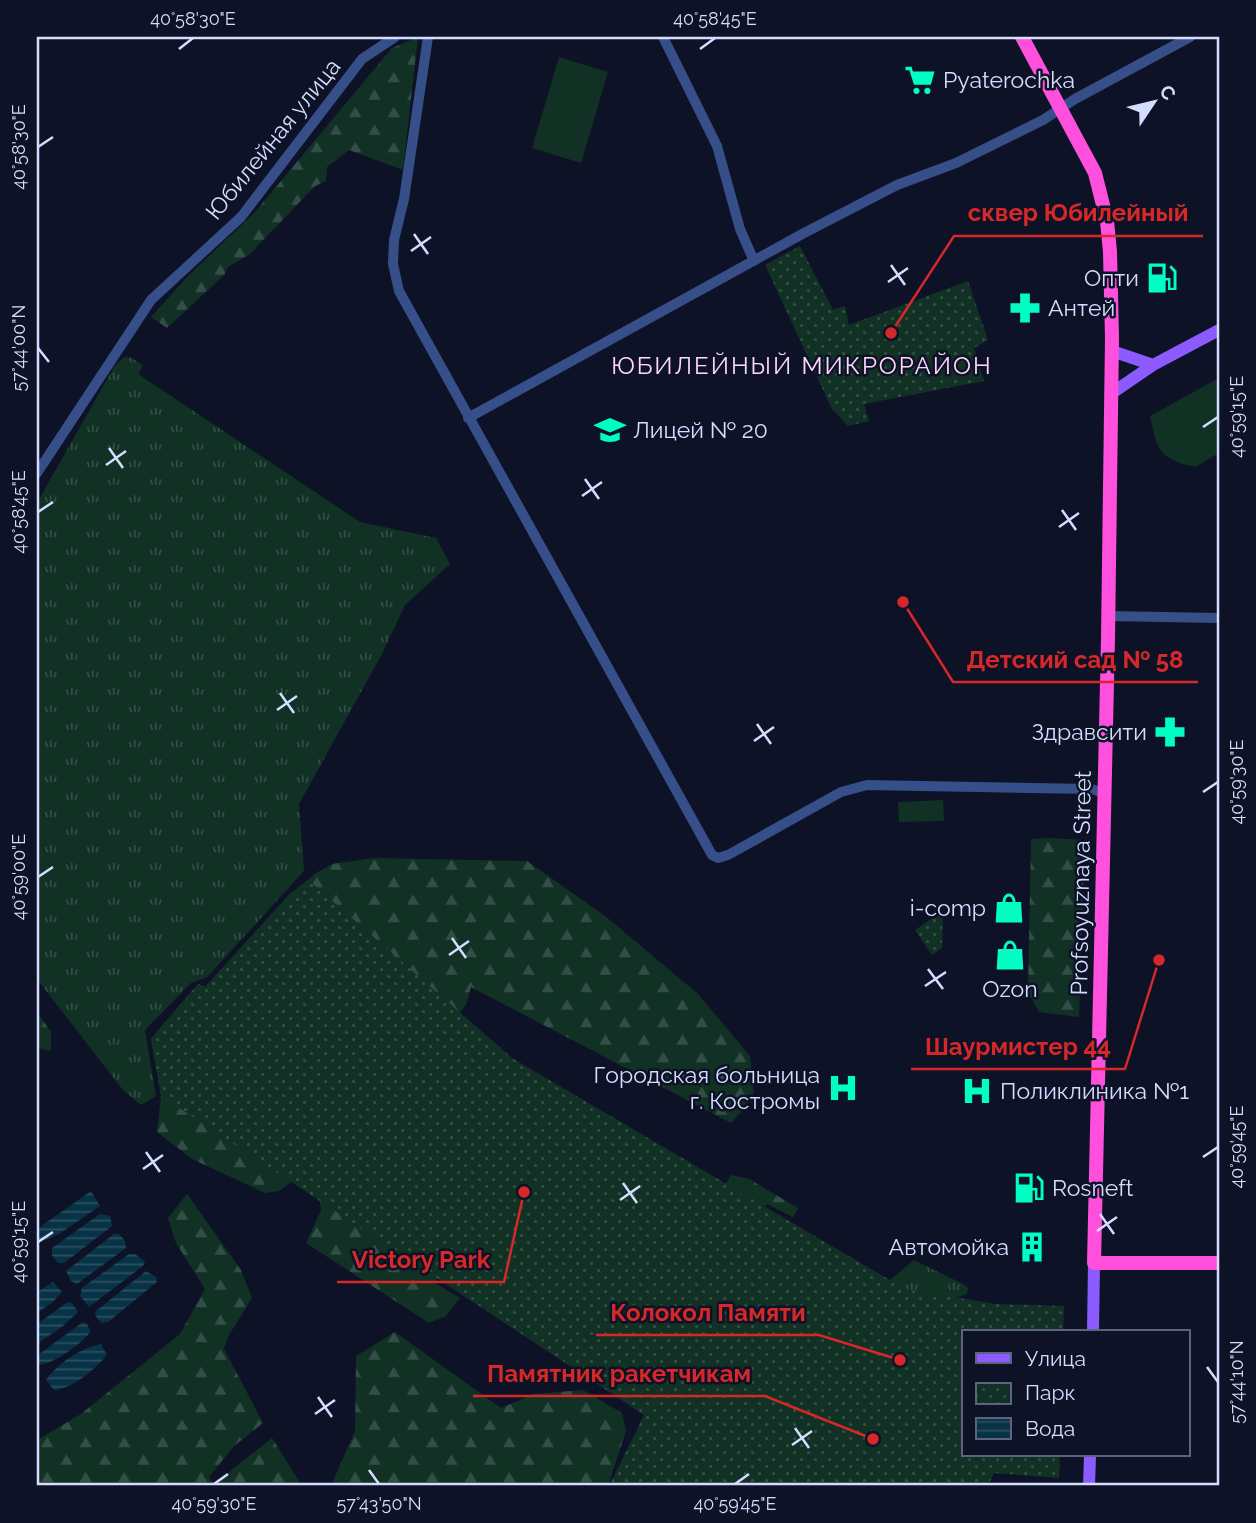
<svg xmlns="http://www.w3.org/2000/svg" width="1256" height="1523" font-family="Raleway,sans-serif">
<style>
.grass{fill:url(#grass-tufts)}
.forest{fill:url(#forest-firs)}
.park{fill:url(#park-dots)}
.garden{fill:#113125}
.water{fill:url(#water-rules)}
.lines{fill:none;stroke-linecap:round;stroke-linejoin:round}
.minor{stroke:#374f88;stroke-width:10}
.major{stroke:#8c5bff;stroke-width:12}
.highway{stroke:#ff4fdd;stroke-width:14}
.ticks{fill:none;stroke:#d4ddff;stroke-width:2.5}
.labels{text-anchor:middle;stroke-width:5;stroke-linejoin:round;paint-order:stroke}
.poi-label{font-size:23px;fill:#d4ddff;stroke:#0e1227;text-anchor:start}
.street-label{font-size:23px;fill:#d4ddff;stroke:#0e1227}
.neighbourhood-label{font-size:24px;letter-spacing:2px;fill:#ffd6fe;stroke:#0e1227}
.leader{fill:none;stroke:#d62828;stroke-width:2.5}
.callout-dot{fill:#d62828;stroke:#0e1227;stroke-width:2.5}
.callout-label{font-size:24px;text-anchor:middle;font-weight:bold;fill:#d62828;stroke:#0e1227;stroke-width:5;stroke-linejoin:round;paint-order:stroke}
.neatline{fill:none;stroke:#d4ddff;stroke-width:2.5}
.ticks-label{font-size:18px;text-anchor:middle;fill:#d4ddff}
</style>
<defs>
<pattern id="grass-tufts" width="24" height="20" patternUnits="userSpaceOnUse" patternTransform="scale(1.75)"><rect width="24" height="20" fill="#113125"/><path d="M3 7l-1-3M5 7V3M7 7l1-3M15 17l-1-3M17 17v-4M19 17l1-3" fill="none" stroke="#334e46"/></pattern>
<pattern id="forest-firs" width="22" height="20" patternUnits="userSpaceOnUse" patternTransform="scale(1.75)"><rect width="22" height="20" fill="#113125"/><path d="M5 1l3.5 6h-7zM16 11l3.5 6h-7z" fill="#334e46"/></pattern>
<pattern id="park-dots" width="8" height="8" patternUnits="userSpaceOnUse" patternTransform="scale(1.75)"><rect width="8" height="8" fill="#113125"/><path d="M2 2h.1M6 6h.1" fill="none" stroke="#334e46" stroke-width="1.8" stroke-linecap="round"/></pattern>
<pattern id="water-rules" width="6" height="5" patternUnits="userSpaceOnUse" patternTransform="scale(1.75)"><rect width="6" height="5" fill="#083346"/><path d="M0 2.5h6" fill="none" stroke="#2b5062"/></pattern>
</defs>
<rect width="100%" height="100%" fill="#0e1227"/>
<!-- grass -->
<path class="grass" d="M124,357L132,358L143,366L138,374L360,522L436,538L450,564L405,605L383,652L299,804L304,871L207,977L191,983L145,1030L156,1096L141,1105L123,1090L37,979V503L114,367Z
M914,1260L963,1284L968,1288L967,1294L949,1300L884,1285Z"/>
<!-- forest -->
<path class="forest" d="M418,37L403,170L349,150L327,167L326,181L315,186L250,254L228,267L224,275L167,328L151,317L188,276L255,212L392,48Z
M1051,838L1085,840L1079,1017L1039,1012L1028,992L1031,839Z
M374,858L527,861L605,916L697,993L750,1056L754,1097L731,1123L471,987L466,1005L349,1144L450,1242L435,1283L460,1298L446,1316L429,1323L306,1243L321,1210L319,1194L294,1180L279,1191L265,1193L192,1159L157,1132L161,1095L151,1039L198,984L205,987L289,895L316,873L332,864Z
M37,1012L51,1032V1051L37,1048Z
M731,1175L749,1179L798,1208L793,1217L767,1204L754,1215L715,1202Z
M187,1194L241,1270L252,1298L229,1335L224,1349L263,1423L234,1446L209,1477L214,1484L272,1438L302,1486H37V1440L81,1414L180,1334L205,1289L176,1243L168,1218Z
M395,1332L501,1408L534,1394L583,1390L622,1413L626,1431L608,1486H331L355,1431L356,1356Z"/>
<!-- park -->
<path class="park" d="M800,246L833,310L845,306L849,325L968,281L988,340L974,348L984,381L864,404L869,421L848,426L832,409L765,265Z
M305,883H312L512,1058L905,1289L996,1304L1064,1306L1063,1332H964V1455H1060L1059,1478L994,1473L988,1486H609L644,1415L161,1096L151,1039L198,984L205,987L289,895Z
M943,911L942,948L932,955L915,930Z"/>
<!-- garden -->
<path class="garden" d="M559,57L608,72L581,163L532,148Z
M1219,378V453L1195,467C1159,459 1157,450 1150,416Z
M943,800L944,821L899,822L898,802Z"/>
<!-- water -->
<path class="water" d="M91,1191L100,1206L59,1234L40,1242L37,1238V1231L43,1225Z
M100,1214L110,1216L112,1226L64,1263H58L52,1255V1248Z
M114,1234H119L125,1241L126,1248L77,1284L71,1281L66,1271Z
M129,1254H135L145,1262L143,1266L89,1307L80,1296L82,1288Z
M146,1271L156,1277L157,1282L108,1322L101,1323L95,1315L96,1311Z
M53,1282L62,1292L53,1302L37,1313V1292Z
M68,1302L72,1303L78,1312L63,1326L37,1344V1324Z
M83,1322L86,1323L91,1331C83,1343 52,1365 38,1365V1355Z
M101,1344L107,1355C94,1370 74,1388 54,1390L46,1380C58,1363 81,1348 101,1344Z"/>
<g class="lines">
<!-- minor -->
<path class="minor" d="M428,37L404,199L394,240L393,264L399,291L712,855L718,858L728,855L841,792L867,785L1091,789L1105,793
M663,37L717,146L740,229L754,261
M468,418L804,233L897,185L956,163L1043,120L1075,99L1190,37
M37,473L151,300L241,217L362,59L395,37
M1108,616L1219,618"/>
<!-- major -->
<path class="major" d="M1112,351L1153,365
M1112,393L1153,365L1219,330
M1093,1332L1094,1263
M1089,1486L1090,1455"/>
<!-- highway -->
<path class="highway" d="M1022,37L1095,173L1107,221L1110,252L1112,338L1108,638L1094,1263H1219"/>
</g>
<!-- ticks -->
<path class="ticks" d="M179,49L193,38M700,49L715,38M38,147L53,137M414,234L428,254M411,251L431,237M891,265L905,285M888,282L908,268M38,348L49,362M1203,427L1218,417M109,448L123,468M106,465L126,451M585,479L599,499M582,496L602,482M1062,510L1076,530M38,512L53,502M1059,527L1079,513M280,693L294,713M277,710L297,696M757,724L771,744M754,741L774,727M1203,792L1218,782M38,877L53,867M452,938L466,958M449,955L469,941M928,969L943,989M925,986L946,972M146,1152L160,1172M1203,1157L1218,1147M143,1169L163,1155M623,1183L637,1203M620,1200L640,1186M1100,1214L1114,1234M1097,1231L1117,1217M38,1242L53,1232M1207,1367L1218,1382M318,1397L332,1417M315,1414L335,1400M795,1428L809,1448M792,1445L812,1431M369,1470L379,1484M214,1484L228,1474M735,1484L749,1474"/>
<!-- icons -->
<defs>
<g id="supermarket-bare" transform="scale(2.415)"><path d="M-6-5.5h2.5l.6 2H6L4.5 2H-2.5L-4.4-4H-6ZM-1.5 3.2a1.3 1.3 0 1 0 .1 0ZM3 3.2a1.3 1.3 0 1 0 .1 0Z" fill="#00ffc4" stroke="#0e1227" stroke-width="2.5" paint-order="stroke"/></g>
<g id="fuel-bare" transform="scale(2.415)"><path d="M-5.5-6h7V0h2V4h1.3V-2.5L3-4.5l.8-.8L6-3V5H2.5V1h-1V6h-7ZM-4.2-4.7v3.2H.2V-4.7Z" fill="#00ffc4" stroke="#0e1227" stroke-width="2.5" paint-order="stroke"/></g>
<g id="pharmacy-bare" transform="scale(2.415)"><path d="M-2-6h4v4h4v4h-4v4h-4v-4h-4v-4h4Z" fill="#00ffc4" stroke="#0e1227" stroke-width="2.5" paint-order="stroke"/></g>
<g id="school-bare" transform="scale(2.415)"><path d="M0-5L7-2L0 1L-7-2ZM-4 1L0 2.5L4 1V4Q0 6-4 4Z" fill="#00ffc4" stroke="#0e1227" stroke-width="2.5" paint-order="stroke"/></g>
<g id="shop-bare" transform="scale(2.415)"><path d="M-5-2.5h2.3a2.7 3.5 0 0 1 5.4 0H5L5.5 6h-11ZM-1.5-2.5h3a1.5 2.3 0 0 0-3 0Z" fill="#00ffc4" stroke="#0e1227" stroke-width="2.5" paint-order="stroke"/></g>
<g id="hospital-bare" transform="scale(2.415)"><path d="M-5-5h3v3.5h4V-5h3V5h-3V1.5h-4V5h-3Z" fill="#00ffc4" stroke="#0e1227" stroke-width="2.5" paint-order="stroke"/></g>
<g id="building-bare" transform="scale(2.415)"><path d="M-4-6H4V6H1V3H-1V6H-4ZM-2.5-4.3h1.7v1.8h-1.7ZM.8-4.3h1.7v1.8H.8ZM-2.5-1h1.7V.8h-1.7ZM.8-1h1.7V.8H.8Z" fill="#00ffc4" stroke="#0e1227" stroke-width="2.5" paint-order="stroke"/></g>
</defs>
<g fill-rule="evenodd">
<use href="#supermarket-bare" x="920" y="80"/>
<use href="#fuel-bare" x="1162" y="278"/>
<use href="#pharmacy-bare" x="1025" y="308"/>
<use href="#school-bare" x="610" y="430"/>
<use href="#pharmacy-bare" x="1170" y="732"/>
<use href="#shop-bare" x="1009" y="908"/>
<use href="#shop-bare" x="1010" y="955"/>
<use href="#hospital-bare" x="843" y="1088"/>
<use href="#hospital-bare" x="977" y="1091"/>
<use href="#fuel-bare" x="1029" y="1188"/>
<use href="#building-bare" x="1032" y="1247"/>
</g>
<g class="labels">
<!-- poi labels -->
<g class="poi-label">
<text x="943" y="88">Pyaterochka</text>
<text x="1139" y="286" text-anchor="end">Опти</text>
<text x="1048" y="316">Антей</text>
<text x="633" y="438">Лицей № 20</text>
<text x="1147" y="740" text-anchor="end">Здравсити</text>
<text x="986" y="916" text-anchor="end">i-comp</text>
<text x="1010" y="997" text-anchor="middle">Ozon</text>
<text x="820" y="1083" text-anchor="end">Городская больница<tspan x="820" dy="26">г. Костромы</tspan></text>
<text x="1000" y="1099">Поликлиника №1</text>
<text x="1052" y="1196">Rosneft</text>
<text x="1009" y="1255" text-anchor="end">Автомойка</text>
</g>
<!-- street labels -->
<g class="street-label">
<text transform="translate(273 139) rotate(-51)" y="8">Юбилейная улица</text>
<text transform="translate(1081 883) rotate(-89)" y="8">Profsoyuznaya Street</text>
</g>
<!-- neighbourhood labels -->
<g class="neighbourhood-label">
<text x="802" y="374">ЮБИЛЕЙНЫЙ МИКРОРАЙОН</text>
</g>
</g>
<!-- callouts -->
<path class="leader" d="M891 333L954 236H1203M903 602L953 682H1198M1159 960L1125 1069H911M524 1192L504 1282H337M900 1360L819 1335H596M873 1439L765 1396H473"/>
<g class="callout-dot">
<circle cx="891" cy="333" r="7"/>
<circle cx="903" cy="602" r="7"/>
<circle cx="1159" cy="960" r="7"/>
<circle cx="524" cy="1192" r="7"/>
<circle cx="900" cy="1360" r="7"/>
<circle cx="873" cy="1439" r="7"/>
</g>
<g class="callout-label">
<text x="1078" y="221">сквер Юбилейный</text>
<text x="1075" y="668">Детский сад № 58</text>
<text x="1018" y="1055">Шаурмистер 44</text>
<text x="421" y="1268">Victory Park</text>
<text x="708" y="1321">Колокол Памяти</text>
<text x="619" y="1382">Памятник ракетчикам</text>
</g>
<!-- border -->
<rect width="1256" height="1523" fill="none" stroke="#0e1227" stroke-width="77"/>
<!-- legend -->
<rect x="962" y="1330" width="228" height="126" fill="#0e1227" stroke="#5d637d" stroke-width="2"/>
<rect x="976" y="1353" width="35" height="10" fill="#8c5bff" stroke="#5d637d" stroke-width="2"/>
<text x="1025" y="1366" font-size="21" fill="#d4ddff">Улица</text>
<rect x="976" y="1383" width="35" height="21" fill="url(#park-dots)" stroke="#5d637d" stroke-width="2"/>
<text x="1025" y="1400" font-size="21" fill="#d4ddff">Парк</text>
<rect x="976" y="1418" width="35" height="21" fill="url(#water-rules)" stroke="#5d637d" stroke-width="2"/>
<text x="1025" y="1436" font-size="21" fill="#d4ddff">Вода</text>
<!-- north arrow -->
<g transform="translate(1154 102) rotate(55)" stroke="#0e1227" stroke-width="5" paint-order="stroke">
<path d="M0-5L12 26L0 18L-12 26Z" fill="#d4ddff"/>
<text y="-10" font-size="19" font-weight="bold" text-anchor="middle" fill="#d4ddff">С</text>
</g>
<rect x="38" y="38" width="1180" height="1446" class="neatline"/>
<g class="ticks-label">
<text x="193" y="25">40°58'30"E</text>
<text x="715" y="25">40°58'45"E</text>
<text transform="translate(19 147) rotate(-90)" y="6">40°58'30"E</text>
<text transform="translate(19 348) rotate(-90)" y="6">57°44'00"N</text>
<text transform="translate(1237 417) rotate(-90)" y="6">40°59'15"E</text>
<text transform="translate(19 512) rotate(-90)" y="6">40°58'45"E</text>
<text transform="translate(1237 782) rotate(-90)" y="6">40°59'30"E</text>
<text transform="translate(19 877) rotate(-90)" y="6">40°59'00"E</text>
<text transform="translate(1237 1147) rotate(-90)" y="6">40°59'45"E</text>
<text transform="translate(19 1242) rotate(-90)" y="6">40°59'15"E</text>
<text transform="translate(1237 1382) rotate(-90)" y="6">57°44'10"N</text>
<text x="214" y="1510">40°59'30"E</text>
<text x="379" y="1510">57°43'50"N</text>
<text x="735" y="1510">40°59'45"E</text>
</g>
</svg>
